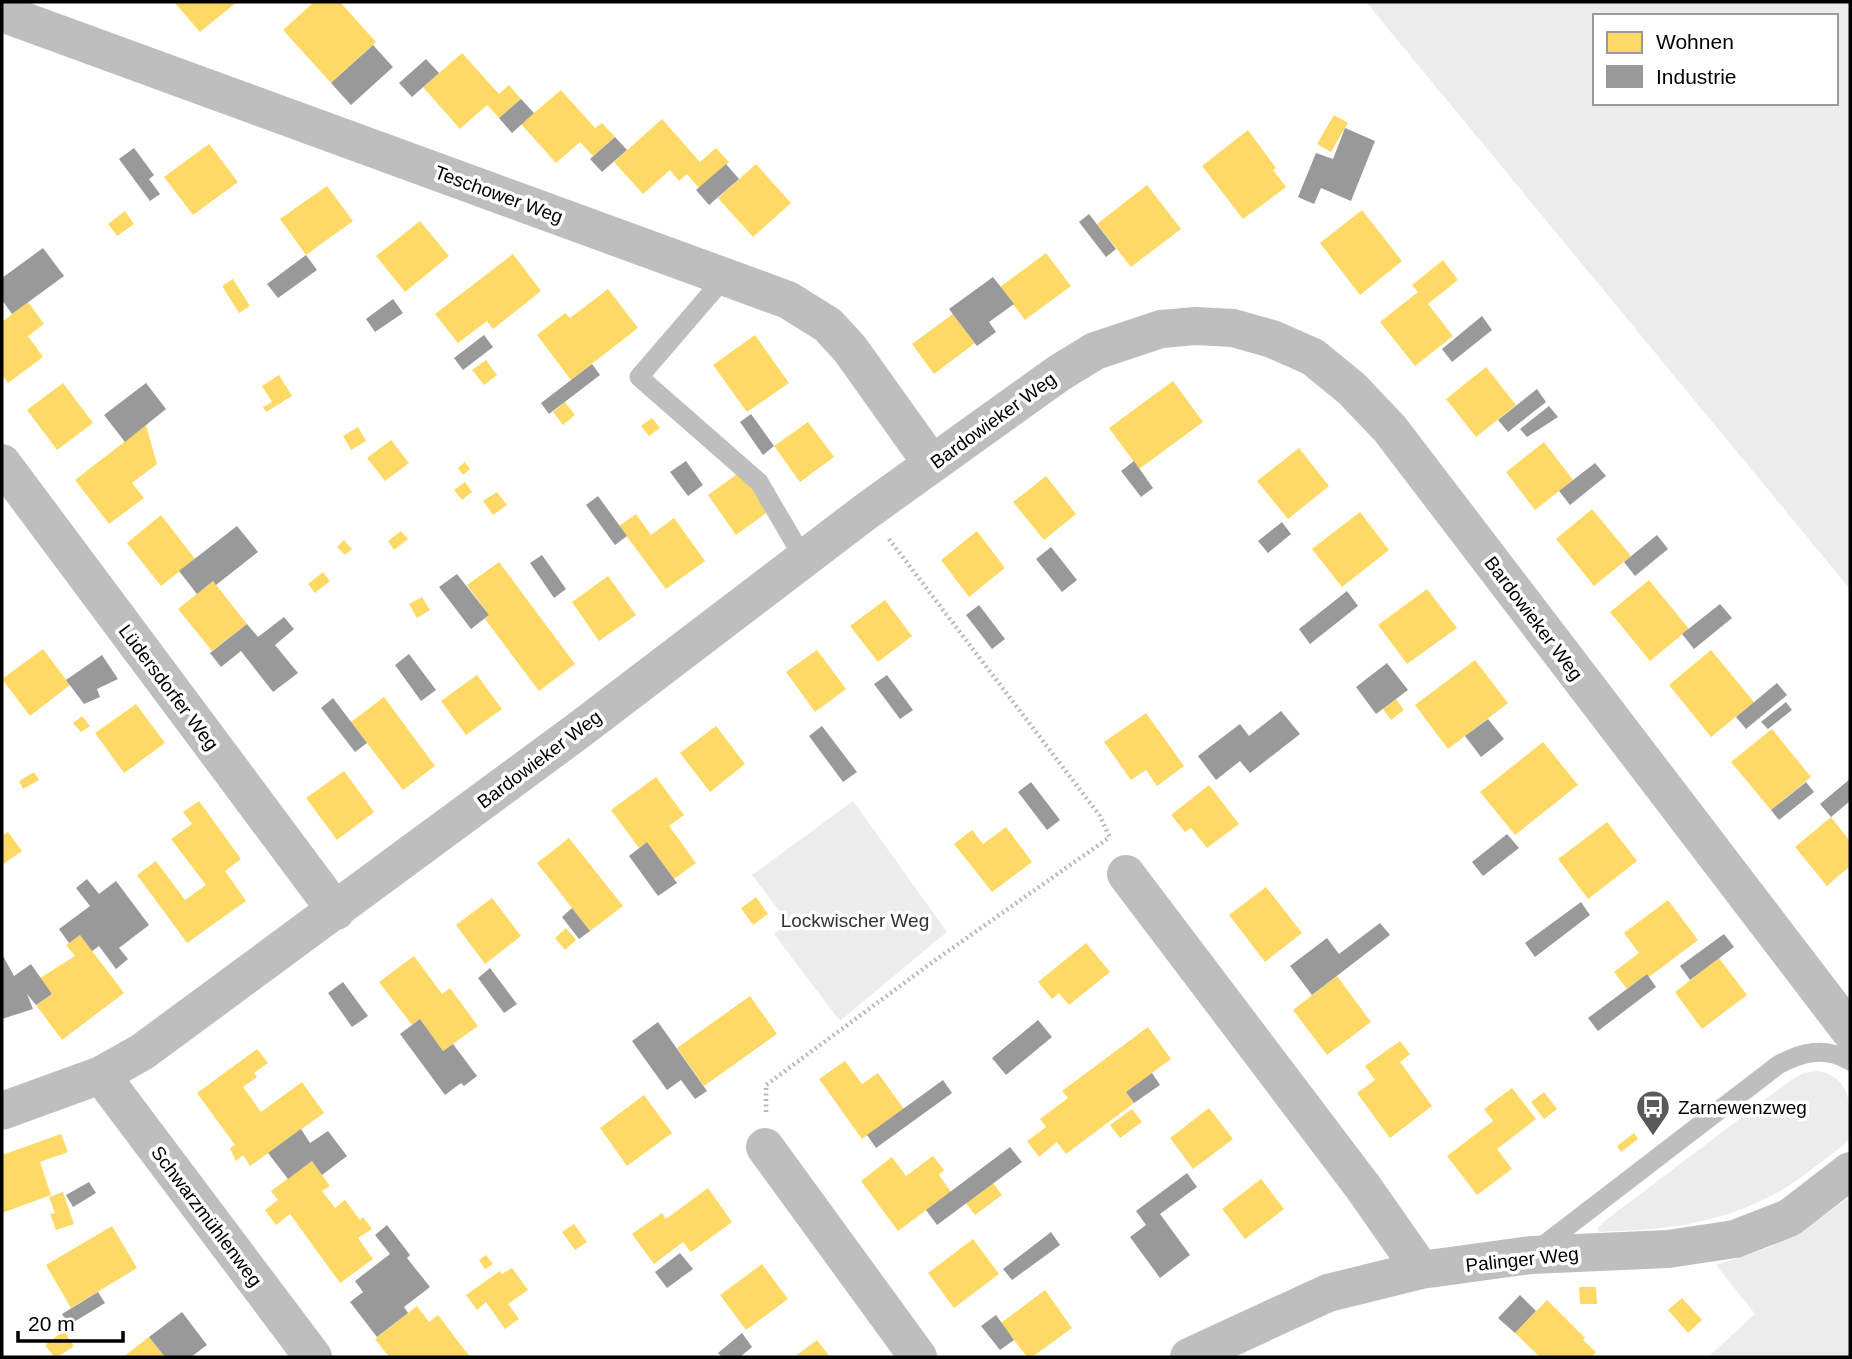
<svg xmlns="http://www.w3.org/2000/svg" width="1852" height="1359" font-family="Helvetica,sans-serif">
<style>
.green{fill:#ececec;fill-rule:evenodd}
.homes{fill:#ffd966}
.industry{fill:#999}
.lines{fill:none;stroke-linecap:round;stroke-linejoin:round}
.path{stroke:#b9b9b9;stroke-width:4.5;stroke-dasharray:2 3.5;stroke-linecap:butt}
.lane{stroke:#bebebe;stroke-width:19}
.street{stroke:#bebebe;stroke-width:38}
.labels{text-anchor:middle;stroke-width:7;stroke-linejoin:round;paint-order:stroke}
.street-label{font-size:19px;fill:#000;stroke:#fff}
.park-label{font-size:19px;fill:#333;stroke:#fff}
.poi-label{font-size:19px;fill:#000;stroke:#fff;text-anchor:start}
</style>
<rect width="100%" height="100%" fill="#fff"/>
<!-- green -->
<path class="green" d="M1366,2H1850V589L1394,36ZM1595,16H1836V103H1595Z
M853,801L947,932L840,1021L774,934L788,922L752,875Z
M1818,1071C1852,1078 1850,1103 1850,1138L1844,1145C1819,1163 1793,1186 1765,1199C1709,1226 1658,1230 1598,1232V1228L1606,1220L1791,1080L1804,1073Z
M1850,1197V1357H1708L1755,1314L1716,1265L1770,1247L1813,1223Z"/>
<!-- homes -->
<path class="homes" d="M174,2H237L200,32Z
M314,2H340L376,42L331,83L283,30Z
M462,53L499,94L509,85L521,99L499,118L487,105L460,129L423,87Z
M561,90L595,128L602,123L615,137L593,156L580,142L556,163L521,124Z
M1334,115L1348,123L1331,152L1317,144Z
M662,119L700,162L716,148L729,162L699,188L687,174L679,181L670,170L643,194L614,162Z
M1248,130L1276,168L1273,170L1286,187L1243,219L1202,166Z
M209,144L238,182L193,215L164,177Z
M756,164L791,203L753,237L718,198Z
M1147,185L1181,229L1131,267L1097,224Z
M327,186L353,221L306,255L280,219Z
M1362,210L1402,261L1360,295L1320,243Z
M125,211L134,224L117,236L108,224Z
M420,221L449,256L405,292L376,256Z
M1046,253L1071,286L1025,320L1000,287Z
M513,254L541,291L493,329L487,321L458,343L435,314Z
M1443,260L1458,280L1428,304L1453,336L1415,366L1380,322L1418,292L1412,285Z
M233,279L250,306L239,313L222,286Z
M608,289L638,328L571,380L537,335L565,313L570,318Z
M28,302L44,324L28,336L43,357L8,383L2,375V322Z
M953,314L975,343L934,374L912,344Z
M755,335L789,383L747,412L713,365Z
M486,360L497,375L484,385L472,370Z
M1486,367L1516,405L1476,437L1446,399Z
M279,375L292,396L266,412L263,407L272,402L262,386Z
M1173,381L1203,422L1139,469L1109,428Z
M63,383L93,423L57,450L27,410Z
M565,402L575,415L563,425L553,412Z
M652,418L660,428L649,436L641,426Z
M808,422L834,457L800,482L774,446Z
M146,425L157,464L132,483L144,498L109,524L75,480Z
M358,427L366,441L351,450L343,436Z
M391,440L409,463L385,481L367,458Z
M1544,442L1573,480L1535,510L1506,472Z
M1299,448L1329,486L1288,519L1257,481Z
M465,462L470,469L463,475L458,468Z
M740,472L769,511L736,535L708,495Z
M1046,476L1076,514L1044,540L1013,502Z
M465,482L472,492L462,500L454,490Z
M497,492L507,505L493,515L483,501Z
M1592,509L1631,556L1594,586L1556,539Z
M1360,512L1389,550L1342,587L1312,549Z
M636,514L651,535L674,518L705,561L666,589L619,526Z
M161,515L195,559L161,586L127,543Z
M401,531L408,539L394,550L388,541Z
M977,531L1005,568L969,597L941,560Z
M344,540L352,549L345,555L337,547Z
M499,562L575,664L539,691L485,619L489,615L467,585Z
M323,572L330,581L315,593L308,584Z
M608,576L636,615L599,641L572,602Z
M1649,580L1689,629L1650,661L1610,612Z
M213,581L247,624L212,651L178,609Z
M1427,589L1457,628L1407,664L1378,625Z
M422,597L430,610L417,618L409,604Z
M885,600L912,636L878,662L850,626Z
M43,649L70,685L30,716L2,679Z
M817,650L846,689L815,712L786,672Z
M1711,650L1754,702L1711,737L1669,685Z
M1475,660L1508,703L1448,749L1415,705Z
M477,675L502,709L466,735L441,701Z
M384,697L435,766L403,790L351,722Z
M1396,699L1404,710L1391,720L1383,709Z
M136,704L165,743L124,773L95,733Z
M1146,713L1184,766L1157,786L1146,770L1131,780L1104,742Z
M82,716L90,726L81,732L73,723Z
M716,726L745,764L710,792L680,753Z
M1772,729L1811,777L1771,810L1731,762Z
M1543,742L1578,785L1515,835L1480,792Z
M344,771L374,812L337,840L306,798Z
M34,772L39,780L23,789L19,781Z
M656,777L684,815L669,826L696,863L674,879L647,842L639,848L611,810Z
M1209,785L1239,824L1207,848L1191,828L1185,832L1171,815Z
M199,801L241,859L225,871L246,901L187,943L137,875L156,861L185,900L206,885L171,839L192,824L183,812Z
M1831,817L1850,841V866L1827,886L1795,847Z
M1607,822L1637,861L1588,899L1558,859Z
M1006,827L1032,862L992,892L954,844L972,830L983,844Z
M8,832L22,851L2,865V836Z
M569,838L623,906L590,931L537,863Z
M1266,887L1302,933L1265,962L1229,915Z
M756,897L768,914L753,925L741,908Z
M492,898L521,936L485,964L456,925Z
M1668,900L1698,940L1649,977L1647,974L1627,989L1614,972L1639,953L1624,933Z
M566,928L576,940L565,950L555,938Z
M80,935L124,993L62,1040L36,1005L52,994L40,978L75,956L66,945Z
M1086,943L1110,972L1069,1005L1059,993L1052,999L1038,982Z
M414,956L442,994L450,988L478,1026L443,1051L420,1019L412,1025L379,982Z
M1719,958L1747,995L1702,1029L1675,992Z
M1337,976L1371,1022L1327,1055L1293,1010Z
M750,996L777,1034L704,1086L677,1048Z
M1148,1027L1171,1059L1126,1092L1134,1103L1066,1154L1057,1142L1039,1157L1027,1141L1046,1127L1040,1119L1068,1098L1062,1091Z
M1400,1041L1410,1054L1400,1062L1432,1106L1390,1138L1357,1093L1375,1080L1365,1066Z
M257,1049L268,1063L254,1073L257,1077L243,1087L261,1112L302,1082L324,1113L250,1166L243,1155L236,1161L230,1148L235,1145L197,1093Z
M845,1061L862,1084L878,1073L904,1109L862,1139L819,1079Z
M1512,1088L1536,1119L1497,1149L1512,1169L1477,1195L1447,1156L1493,1121L1484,1109Z
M1544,1092L1557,1109L1544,1119L1531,1102Z
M644,1095L672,1133L627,1166L600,1128Z
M1209,1108L1233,1139L1193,1169L1170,1138Z
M1132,1109L1142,1122L1120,1138L1110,1125Z
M1634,1133L1638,1139L1621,1152L1617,1146Z
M61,1134L68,1152L40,1162L51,1195L2,1213V1155Z
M933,1156L944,1170L939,1175L951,1192L898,1231L861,1181L892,1157L906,1176Z
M312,1161L330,1186L322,1191L335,1208L345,1200L360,1220L363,1217L372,1229L358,1238L373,1259L340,1283L290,1214L276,1225L265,1210L278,1200L271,1191Z
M1261,1179L1284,1209L1245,1239L1222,1209Z
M993,1183L1002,1195L975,1215L966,1203Z
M708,1188L732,1222L691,1252L683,1242L654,1264L632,1234L662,1213L666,1219Z
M63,1192L74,1224L56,1230L50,1214L55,1213L49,1197Z
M574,1224L587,1242L575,1250L562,1232Z
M112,1226L137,1268L71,1308L46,1265Z
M973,1239L999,1274L954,1308L928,1273Z
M486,1255L493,1264L485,1269L479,1260Z
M762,1264L788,1299L746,1330L720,1295Z
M512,1268L528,1290L508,1304L519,1319L505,1329L486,1302L477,1310L466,1295L500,1271L502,1274Z
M1579,1287H1596L1597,1304H1580Z
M1045,1290L1072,1328L1032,1357H1027L1001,1323Z
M1682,1298L1702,1320L1688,1333L1668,1310Z
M1547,1300L1585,1338L1583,1340L1596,1352L1591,1357H1540L1515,1333Z
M417,1306L429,1322L438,1315L470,1357H389L375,1339Z
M64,1331L74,1346L58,1357H54L45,1345Z
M149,1337L165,1357H123Z
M817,1340L830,1357H794Z"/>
<!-- industry -->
<path class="industry" d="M373,45L393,67L351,105L331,83Z
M426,59L439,73L412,97L399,83Z
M521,99L534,113L512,133L499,118Z
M1345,128L1375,141L1351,201L1321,188L1314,204L1298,197L1316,153L1333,159Z
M615,137L627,150L602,172L590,159Z
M134,148L154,175L149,179L160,194L150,201L119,159Z
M726,164L739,179L709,205L696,190Z
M1089,214L1116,249L1106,257L1079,222Z
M43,248L64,276L12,314L2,300V278Z
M306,255L317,270L278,298L267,284Z
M993,277L1014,304L989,322L996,332L977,346L949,309Z
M393,299L403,313L375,332L366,319Z
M1482,316L1492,330L1452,362L1442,349Z
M484,335L493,347L463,370L454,358Z
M592,364L600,375L549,414L541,403Z
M146,383L166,409L125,442L104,415Z
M1537,389L1546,402L1508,432L1498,420Z
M1549,406L1558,417L1527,437L1520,429Z
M751,414L774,446L763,455L740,422Z
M686,461L703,485L688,496L670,472Z
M1134,461L1153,488L1141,497L1121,471Z
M1595,463L1606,476L1570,505L1559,491Z
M598,496L627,536L615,545L586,505Z
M1282,522L1291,534L1268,553L1258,541Z
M237,526L258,552L216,585L213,581L197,594L179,571Z
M1657,535L1668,549L1635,576L1624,562Z
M1051,547L1077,580L1062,592L1036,559Z
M542,555L566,589L554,598L530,563Z
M457,574L489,615L471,629L439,587Z
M1347,591L1358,606L1310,644L1299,629Z
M1720,604L1732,618L1694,649L1682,634Z
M979,605L1005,639L992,649L966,615Z
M284,617L294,629L275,645L298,673L273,692L241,651L221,667L210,653L247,624L258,637Z
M409,654L436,690L421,701L395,665Z
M102,655L118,679L97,689L100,697L84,704L66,680Z
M1387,663L1408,690L1376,714L1356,687Z
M887,675L913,710L900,719L874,684Z
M1777,683L1787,695L1746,729L1736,717Z
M333,698L367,743L355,752L321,708Z
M1786,702L1792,710L1768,729L1761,722Z
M1281,711L1300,734L1250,773L1240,761L1216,780L1198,756L1240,724L1249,736Z
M1488,719L1504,739L1481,757L1465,736Z
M822,726L857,772L843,782L809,736Z
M1850,779V801L1831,817L1820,804Z
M1031,782L1060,820L1047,830L1018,792Z
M1806,782L1814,792L1779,820L1771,810Z
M1507,834L1519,848L1483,876L1472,862Z
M647,842L677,883L658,896L629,856Z
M87,879L99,894L116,881L149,925L119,948L128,959L116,969L99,946L92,951L80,935L69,943L59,929L90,906L76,888Z
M1581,902L1590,915L1535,957L1525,943Z
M572,908L590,931L579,939L562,917Z
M1380,923L1390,935L1312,995L1290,966L1327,938L1339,954Z
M1724,934L1734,947L1690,980L1680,966Z
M2,954L14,976L31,964L52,994L36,1005L27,994L33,1009L2,1019Z
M490,968L517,1004L504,1013L478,978Z
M1647,974L1656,987L1598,1031L1588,1018Z
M343,982L368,1016L352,1027L328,993Z
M420,1019L443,1051L453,1044L477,1076L464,1086L461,1083L445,1095L400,1034Z
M1038,1020L1052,1037L1006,1075L992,1058Z
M658,1022L707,1091L695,1099L681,1080L667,1090L632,1041Z
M1152,1073L1160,1085L1134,1103L1126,1092Z
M943,1080L952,1093L876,1148L867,1135Z
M301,1129L310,1143L328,1131L347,1156L322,1175L312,1161L288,1179L268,1153Z
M1010,1147L1022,1162L937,1225L926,1210Z
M1187,1173L1197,1187L1160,1214L1190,1255L1160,1278L1130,1237L1146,1225L1136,1211Z
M89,1182L96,1193L73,1207L66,1195Z
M387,1225L410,1255L407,1258L430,1287L404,1307L408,1313L377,1337L350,1302L363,1292L355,1281L390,1254L375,1235Z
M1051,1232L1060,1245L1012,1280L1003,1269Z
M680,1253L693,1269L667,1288L655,1272Z
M98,1292L105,1303L69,1325L62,1314Z
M1520,1295L1536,1311L1515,1333L1498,1318Z
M182,1312L207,1345L191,1357H165L149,1337Z
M996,1315L1014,1340L1000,1350L981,1326Z
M742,1333L752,1347L740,1357H722L718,1353Z"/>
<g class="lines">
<!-- path -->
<path class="path" d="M889,539L1100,816L1110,838
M766,1112V1085L934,961L1110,837"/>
<!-- lane -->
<path class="lane" d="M725,277L639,377L759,482L804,559
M1537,1250L1778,1065C1802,1052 1825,1046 1850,1061"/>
<!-- street -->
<path class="street" d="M2,13L788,300L828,325L850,349L932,464
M2,463L336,911
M1126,874L1363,1187L1421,1270
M101,1075L313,1357
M2,1111L101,1075L142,1052L579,730L868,510L1059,373L1095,351L1161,329L1196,326L1233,328L1272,339L1313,357L1352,389L1390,429L1850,1031
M765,1147L918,1357
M1189,1357L1328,1293L1421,1270L1531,1255L1668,1249L1735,1239L1789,1218L1850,1171"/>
</g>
<!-- icons -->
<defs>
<g id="bus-pin" transform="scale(1.75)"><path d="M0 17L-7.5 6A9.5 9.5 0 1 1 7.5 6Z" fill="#595959" stroke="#fff"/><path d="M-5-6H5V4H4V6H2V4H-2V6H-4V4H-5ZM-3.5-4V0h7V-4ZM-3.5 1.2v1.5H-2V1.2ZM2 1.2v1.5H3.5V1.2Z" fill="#fff"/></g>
</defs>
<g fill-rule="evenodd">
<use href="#bus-pin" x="1653" y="1107"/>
</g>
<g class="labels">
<!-- street labels -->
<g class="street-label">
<text transform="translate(499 194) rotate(20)" y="7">Teschower Weg</text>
<text transform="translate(993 420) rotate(-36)" y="7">Bardowieker Weg</text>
<text transform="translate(1534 618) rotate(53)" y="7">Bardowieker Weg</text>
<text transform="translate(169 687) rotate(53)" y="7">Lüdersdorfer Weg</text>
<text transform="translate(539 759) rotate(-37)" y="7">Bardowieker Weg</text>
<text transform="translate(207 1216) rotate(53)" y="7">Schwarzmühlenweg</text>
<text transform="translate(1522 1259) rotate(-6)" y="7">Palinger Weg</text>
</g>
<!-- park labels -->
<g class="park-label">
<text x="855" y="927">Lockwischer Weg</text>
</g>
<!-- poi labels -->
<g class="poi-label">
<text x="1678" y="1114">Zarnewenzweg</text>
</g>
</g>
<!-- border -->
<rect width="1852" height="1359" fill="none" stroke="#000000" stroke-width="7"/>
<!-- legend -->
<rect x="1593" y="14" width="245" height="91" fill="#ffffff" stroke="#999999" stroke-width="2"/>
<rect x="1607" y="32" width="35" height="21" fill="#ffd966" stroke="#999999" stroke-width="2"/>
<text x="1656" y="49" font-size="21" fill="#000000">Wohnen</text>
<rect x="1607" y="66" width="35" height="21" fill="#999999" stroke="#999999" stroke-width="2"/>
<text x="1656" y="84" font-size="21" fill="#000000">Industrie</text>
<!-- scale -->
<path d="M18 1331v10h105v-10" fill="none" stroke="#000000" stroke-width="3.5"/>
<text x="28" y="1331" font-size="21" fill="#000000" stroke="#ffffff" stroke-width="5" paint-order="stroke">20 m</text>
</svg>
